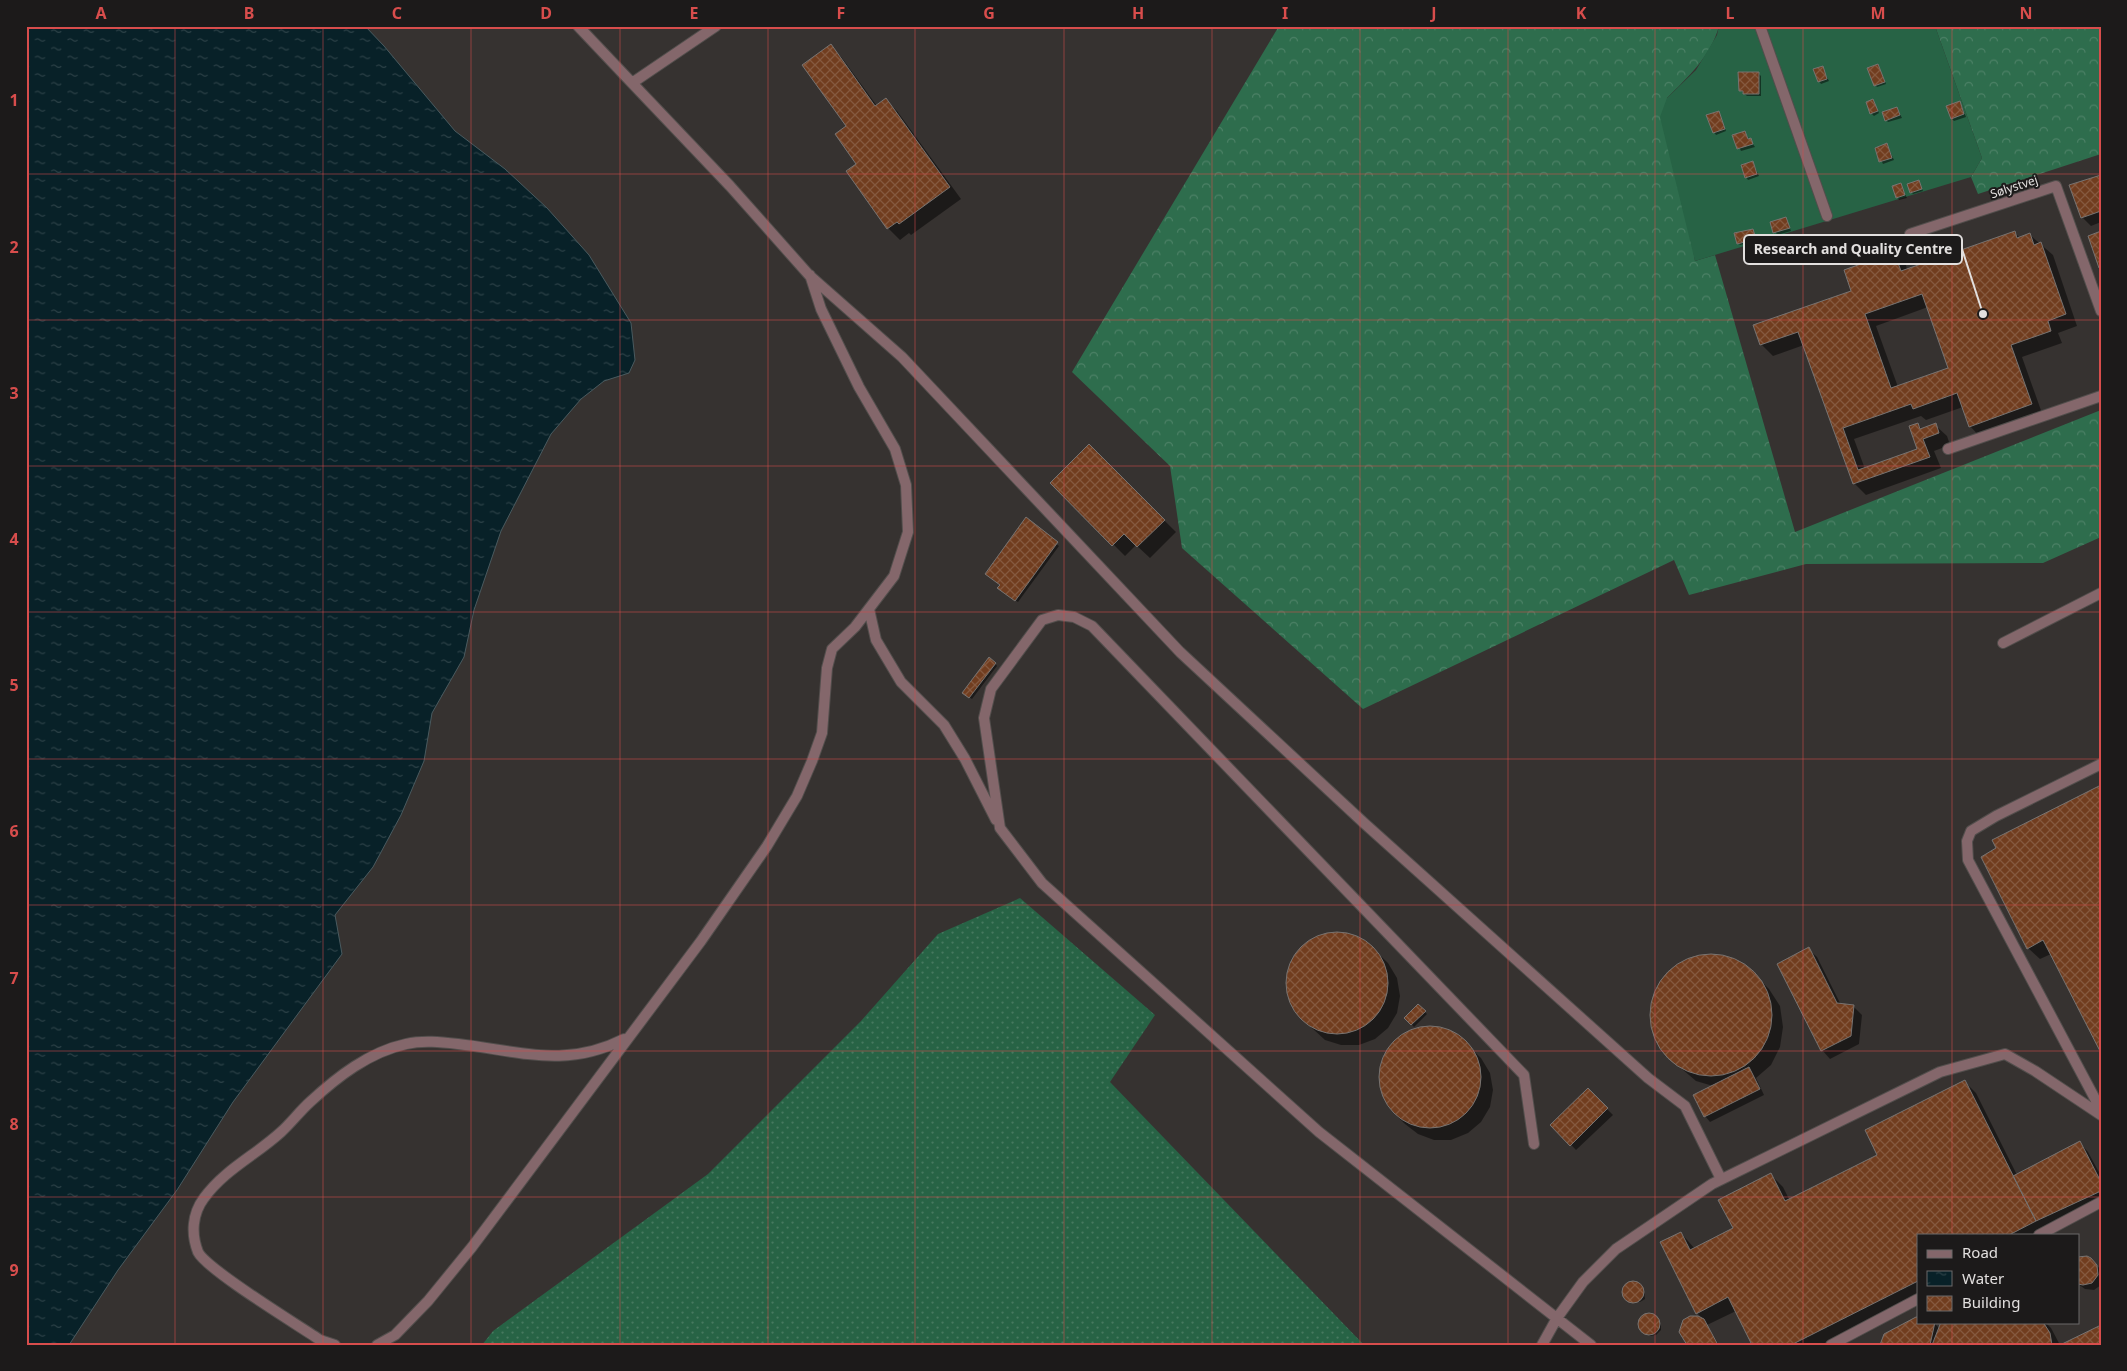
<svg xmlns="http://www.w3.org/2000/svg" width="2127" height="1371" font-family="'Noto Sans',sans-serif">
<style>
.grass{fill:url(#grass-dots)}
.forest{fill:url(#forest-crowns)}
.garden{fill:#276345}
.water{fill:url(#water-ripples);stroke:#495a5f}
.shadow{fill:#0007;fill-rule:evenodd}
.building{fill:url(#building-cross-hatch);stroke:#777371;fill-rule:evenodd}
.lines{fill:none;stroke-linecap:round;stroke-linejoin:round}
.lane-casing{stroke:#524e4c;stroke-width:12}
.street-casing{stroke:#524e4c;stroke-width:12}
.lane{stroke:#84676b;stroke-width:10}
.street{stroke:#84676b;stroke-width:10}
.grid{fill:none;stroke:#d84d4c;stroke-width:1;stroke-opacity:0.55}
.labels{text-anchor:middle;stroke-width:4;stroke-linejoin:round;paint-order:stroke}
.street-label{font-size:12px;fill:#e2dfde;stroke:#1c1a1a}
.leader{fill:none;stroke:#e2dfde;stroke-width:2}
.callout-dot{fill:#e2dfde;stroke:#1c1a1a;stroke-width:2}
.callout{fill:#1c1a1a;stroke:#e2dfde;stroke-width:2}
.callout-label{font-size:14px;text-anchor:middle;font-weight:bold;fill:#e2dfde}
.neatline{fill:none;stroke:#d84d4c;stroke-width:2}
.grid-label{font-size:16px;text-anchor:middle;font-weight:bold;fill:#d84d4c}
</style>
<defs>
<pattern id="grass-dots" width="8" height="8" patternUnits="userSpaceOnUse" patternTransform="scale(1.25)"><rect width="8" height="8" fill="#276345"/><path d="M2 2h.1M6 6h.1" fill="none" stroke="#46795f" stroke-width="1.8" stroke-linecap="round"/></pattern>
<pattern id="forest-crowns" width="20" height="18" patternUnits="userSpaceOnUse" patternTransform="scale(1.25)"><rect width="20" height="18" fill="#2e6d4d"/><path d="M2 6a3 3 0 1 1 6 0M12 15a3 3 0 1 1 6 0" fill="none" stroke="#4c8166"/></pattern>
<pattern id="water-ripples" width="26" height="14" patternUnits="userSpaceOnUse" patternTransform="scale(1.25)"><rect width="26" height="14" fill="#082128"/><path d="M2 4q2-2 4 0t4 0M15 11q2-2 4 0t4 0" fill="none" stroke="#2c4147"/></pattern>
<pattern id="building-cross-hatch" width="8" height="8" patternUnits="userSpaceOnUse" patternTransform="scale(1.25)"><rect width="8" height="8" fill="#713d1f"/><path d="M0 0l8 8M0 8l8-8" fill="none" stroke="#85593f"/></pattern>
</defs>
<rect width="100%" height="100%" fill="#363230"/>
<!-- grass -->
<path class="grass" d="M1020,898L1155,1015L1110,1082L1364,1345H482L493,1331L708,1174L861,1021L938,934Z"/>
<!-- forest -->
<path class="forest" d="M1279,26H1719C1711,56 1688,77 1667,98L1695,261L1715,255L1795,532L2101,410V537L2043,563L1806,564L1689,595L1674,560L1363,709L1182,548L1170,466L1072,372Z
M1935,26H2101V154L1978,194L1971,177L1982,158Z"/>
<!-- garden -->
<path class="garden" d="M1719,26H1935L1982,158L1971,177L1695,261L1660,117L1667,98L1696,70L1717,35Z"/>
<!-- water -->
<path class="water" d="M26,26H365L384,46L455,131L505,169L547,208L589,255L631,323L635,360L629,373L604,381L581,399L551,434L501,531L474,610L464,657L432,713L424,761L401,815L373,867L335,915L342,954L233,1102L177,1190L118,1270L69,1345H26Z"/>
<!-- shadow -->
<path class="shadow" d="M831,46L842,58L877,106L886,100L897,111L961,199L911,235L909,233L900,240L888,228L858,165Z
M1878,65L1886,84L1877,87L1875,85Z
M1822,68L1829,81L1821,84L1819,81Z
M1758,73L1761,76V96H1747L1740,90Z
M1873,101L1879,113L1874,116L1871,113Z
M1960,102L1966,117L1954,121L1952,119Z
M1897,108L1902,118L1888,122L1886,120Z
M1718,112L1726,131L1716,135L1714,132Z
M1745,133L1755,147L1741,151L1734,136Z
M1887,145L1894,160L1883,164L1876,149Z
M1753,163L1759,176L1748,180L1746,177Z
M2101,176V222L2091,226L2082,217Z
M1918,181L1923,191L1913,194L1911,192Z
M1900,184L1907,198L1899,200L1893,187Z
M1786,218L1791,231L1777,235L1772,223Z
M1752,230L1757,241L1740,245L1738,243Z
M2014,232L2020,238L2029,234L2053,255L2077,326L2058,333L2062,343L2022,357L2043,416L1981,438L1970,426L1963,407L1926,420L1921,416L1854,439L1865,469L1919,450L1918,425L1922,429L1935,425L1947,436L1950,445L1934,451L1941,468L1866,495L1854,483L1804,345L1773,356L1761,344L1852,291L1894,253L1906,265L1907,270ZM1928,307L1950,369L1898,387L1876,326Z
M1089,446L1176,532L1150,558L1136,545L1125,556L1052,483Z
M1042,532L1059,546L1018,602L1001,590Z
M995,663L997,666L972,699L966,695Z
M2101,786L2051,954L2040,959L2028,948Z
M1332,933H1348L1363,939L1388,963L1397,978L1400,996L1397,1013L1388,1028L1375,1039L1359,1045H1341L1325,1040L1300,1017L1291,1004L1287,989L1288,973L1293,958L1303,945L1317,937Z
M1808,949L1817,957L1841,1005L1853,1006L1862,1015L1859,1044L1830,1059L1822,1050Z
M1704,955L1723,956L1741,963L1757,977L1769,989L1780,1006L1783,1027L1780,1047L1771,1065L1756,1078L1764,1095L1710,1122L1705,1116L1713,1086L1696,1081L1668,1057L1657,1042L1652,1024V1004L1659,987L1670,971L1686,961Z
M1418,1005L1427,1014L1414,1027L1406,1018Z
M1425,1027L1441,1028L1456,1034L1481,1058L1490,1073L1493,1090L1490,1107L1481,1122L1468,1133L1451,1140H1434L1418,1134L1405,1124L1393,1112L1384,1099L1379,1083L1380,1067L1386,1052L1396,1040L1409,1031Z
M1964,1081L1976,1093L2017,1175L2080,1143L2088,1152L2101,1176V1203L2044,1235H1918V1298L1825,1345H1753L1736,1311L1707,1325L1719,1345H1688L1703,1319L1697,1313L1681,1233L1695,1249L1734,1229L1771,1175L1783,1187L1790,1201L1879,1155Z
M1588,1090L1613,1115L1576,1150L1552,1125Z
M2091,1259L2101,1270V1285L2094,1290L2085,1289L2078,1284Z
M1630,1283H1636L1644,1290L1645,1299L1640,1302L1628,1300L1624,1296V1290Z
M1646,1315H1651L1661,1324V1330L1656,1335L1650,1336L1642,1330L1639,1321Z
M1916,1318L1918,1319V1322L1934,1323L1939,1328L1942,1322H2045L2051,1328L2060,1345H1881Z"/>
<!-- building -->
<path class="building" d="M831,44L875,106L886,98L950,187L899,224L897,222L887,229L846,171L856,164L835,134L846,126L802,65Z
M1878,64L1885,82L1874,86L1867,68Z
M1823,66L1827,79L1818,82L1813,69Z
M1738,72H1759V94H1743V91H1739Z
M1873,99L1878,111L1870,114L1866,102Z
M1960,101L1964,114L1951,119L1946,106Z
M1897,107L1900,115L1885,121L1882,112Z
M1719,111L1725,129L1713,133L1706,115Z
M1745,131L1748,139L1751,138L1753,144L1737,149L1732,135Z
M1887,143L1892,158L1879,162L1875,148Z
M1753,161L1757,174L1745,178L1741,165Z
M2101,175V211L2081,218L2069,185Z
M1919,180L1922,189L1910,193L1907,184Z
M1901,183L1905,195L1896,198L1892,186Z
M1786,217L1790,228L1773,233L1770,222Z
M1753,229L1756,239L1737,244L1734,233Z
M2015,231L2017,238L2030,233L2034,245L2041,242L2066,314L2048,321L2051,331L2011,345L2032,404L1969,427L1957,393L1913,409L1911,404L1843,428L1858,470L1917,449L1909,426L1918,423L1920,429L1936,423L1939,433L1923,439L1930,457L1853,484L1798,332L1760,345L1753,325L1851,291L1844,270L1894,252L1901,271ZM1922,294L1948,368L1891,388L1865,314Z
M2101,231V268H2099L2088,236Z
M1089,444L1165,520L1137,547L1124,534L1112,546L1050,483Z
M1026,517L1058,542L1015,601L997,588L1000,585L985,574Z
M989,657L996,663L969,698L962,693Z
M2101,785V1053L2043,940L2027,949L1981,857L1996,848L1992,840Z
M1286 983a51 51 0 1 1 102 0a51 51 0 1 1-102 0Z
M1809,947L1837,1003L1854,1005L1851,1036L1821,1051L1777,964Z
M1650 1015a61 61 0 1 1 122 0a61 61 0 1 1-122 0Z
M1418,1004L1426,1011L1411,1025L1404,1018Z
M1379 1077a51 51 0 1 1 102 0a51 51 0 1 1-102 0Z
M1749,1067L1760,1089L1704,1117L1693,1095Z
M1965,1080L2036,1221L2009,1235H1918V1281L1791,1345H1752L1728,1297L1696,1314L1660,1242L1681,1232L1690,1250L1733,1228L1718,1200L1771,1173L1785,1201L1877,1155L1865,1130Z
M1588,1088L1608,1108L1570,1146L1550,1125Z
M2080,1141L2101,1182V1191L2036,1221L2013,1176Z
M2087,1256L2091,1258L2097,1265L2098,1275L2092,1283L2083,1285L2078,1284V1257Z
M1622 1292a11 11 0 1 1 22 0a11 11 0 1 1-22 0Z
M1638 1324a11 11 0 1 1 22 0a11 11 0 1 1-22 0Z
M1690,1316H1698L1704,1319L1718,1345H1687L1679,1332L1683,1320Z
M1916,1317H1918V1322H1935L1930,1345H1880L1884,1334Z
M1941,1322H2043L2050,1333L2052,1345H1932Z
M2101,1325V1345H2063L2062,1344Z"/>
<g class="lines">
<!-- lane casing -->
<g class="lane-casing">
<path id="lane" d="M578,26L632,83
M716,26L632,83L730,186L809,275L902,357L1180,652L1364,823L1648,1078L1685,1106L1721,1179
M1760,26L1827,216
M869,609L876,640L901,682L944,725L965,759L996,820
M2003,643L2101,593
M2101,764L1996,816L1971,831L1967,841L1968,860L2101,1110
M1534,1144L1524,1075L1092,626L1074,617L1058,615L1042,620L991,689L984,718L1000,828L1042,883L1319,1132L1591,1345
M2039,1235L2101,1202
M335,1345L320,1340C298,1325 207,1270 198,1252C191,1234 192,1214 204,1198C224,1170 256,1155 281,1132C291,1123 300,1111 310,1102C337,1077 369,1052 406,1044C423,1040 441,1042 458,1044C520,1051 565,1069 624,1039
M377,1345L395,1335L428,1301L472,1247L701,941L767,846L797,796L812,761L822,733L827,668L832,649L855,627L894,576L908,532L906,485L895,449L859,387L821,309L810,275
M1542,1345L1557,1318L1583,1282L1616,1249L1712,1184L1940,1072L2005,1054L2035,1071L2101,1115
M1831,1345L1918,1299"/>
</g>
<!-- street casing -->
<g class="street-casing">
<path id="street" d="M1910,234L2056,186L2101,311
M1948,449L2101,396"/>
</g>
<!-- lane -->
<use href="#lane" class="lane"/>
<!-- street -->
<use href="#street" class="street"/>
</g>
<!-- grid -->
<path class="grid" d="M175,26V1345M323,26V1345M471,26V1345M620,26V1345M768,26V1345M915,26V1345M1064,26V1345M1212,26V1345M1360,26V1345M1508,26V1345M1655,26V1345M1803,26V1345M1952,26V1235M26,174H2101M26,320H2101M26,466H2101M26,612H2101M26,759H2101M26,905H2101M26,1051H2101M26,1197H2101M1952,1322V1345"/>
<g class="labels">
<!-- street labels -->
<g class="street-label">
<text transform="translate(2014 187) rotate(-18)" y="4">Sølystvej</text>
</g>
</g>
<!-- callouts -->
<path class="leader" d="M1983 314L1962 249"/>
<circle class="callout-dot" cx="1983" cy="314" r="5"/>
<rect class="callout" x="1744" y="235" width="218" height="29" rx="5"/>
<g class="callout-label">
<text x="1853" y="254">Research and Quality Centre</text>
</g>
<!-- border -->
<rect width="2127" height="1371" fill="none" stroke="#1c1a1a" stroke-width="55"/>
<!-- legend -->
<rect x="1917" y="1234" width="162" height="90" fill="#1c1a1a" stroke="#6b6968"/>
<rect x="1927" y="1250" width="25" height="8" fill="#84676b" stroke="#6b6968"/>
<text x="1962" y="1258" font-size="15" fill="#e2dfde">Road</text>
<rect x="1927" y="1271" width="25" height="15" fill="url(#water-ripples)" stroke="#6b6968"/>
<text x="1962" y="1284" font-size="15" fill="#e2dfde">Water</text>
<rect x="1927" y="1296" width="25" height="15" fill="url(#building-cross-hatch)" stroke="#6b6968"/>
<text x="1962" y="1308" font-size="15" fill="#e2dfde">Building</text>
<rect x="28" y="28" width="2072" height="1316" class="neatline"/>
<g class="grid-label">
<text x="101" y="19">A</text>
<text x="249" y="19">B</text>
<text x="397" y="19">C</text>
<text x="546" y="19">D</text>
<text x="694" y="19">E</text>
<text x="841" y="19">F</text>
<text x="989" y="19">G</text>
<text x="1138" y="19">H</text>
<text x="1285" y="19">I</text>
<text x="1434" y="19">J</text>
<text x="1581" y="19">K</text>
<text x="1730" y="19">L</text>
<text x="1878" y="19">M</text>
<text x="2026" y="19">N</text>
<text x="14" y="106">1</text>
<text x="14" y="253">2</text>
<text x="14" y="399">3</text>
<text x="14" y="545">4</text>
<text x="14" y="691">5</text>
<text x="14" y="837">6</text>
<text x="14" y="984">7</text>
<text x="14" y="1130">8</text>
<text x="14" y="1276">9</text>
</g>
</svg>
